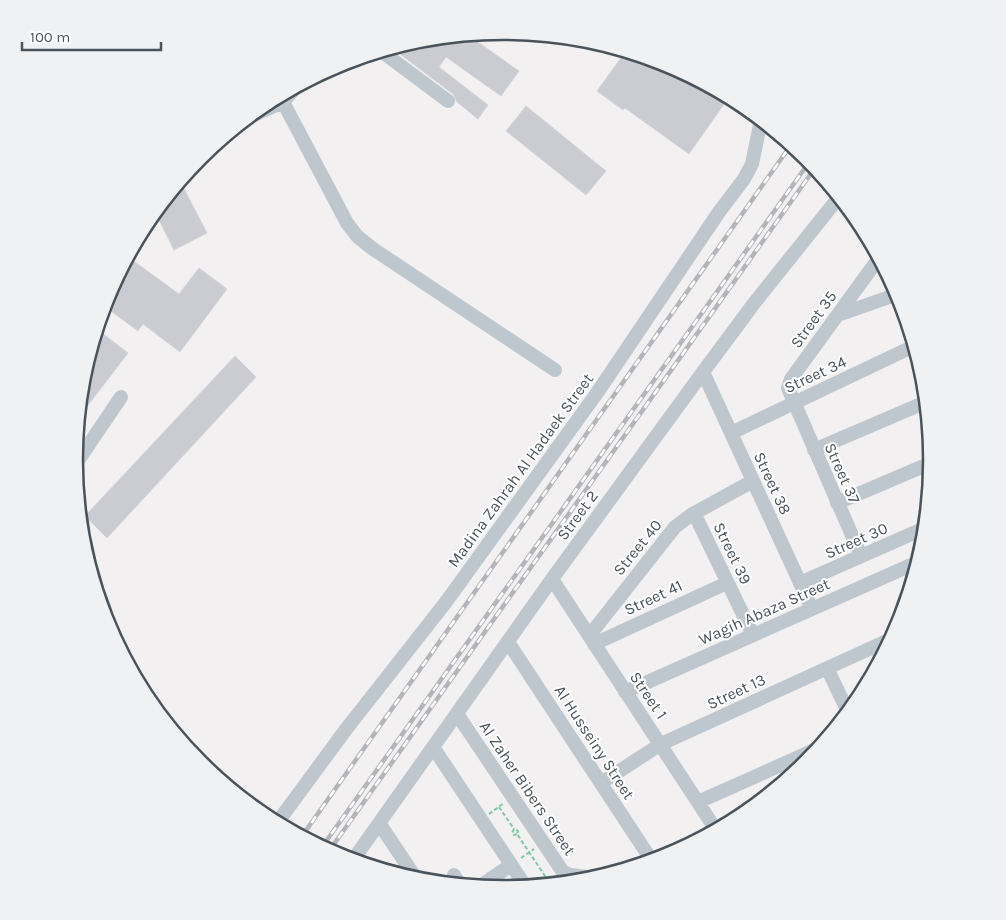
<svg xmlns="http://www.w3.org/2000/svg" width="1006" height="920" font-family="Karla,sans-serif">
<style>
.building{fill:#caccd2;stroke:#d5d6db}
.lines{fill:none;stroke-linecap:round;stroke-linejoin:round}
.path{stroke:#7cc9a6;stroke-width:2;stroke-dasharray:4 2.5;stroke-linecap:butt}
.minor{stroke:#bfc7ce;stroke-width:14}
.rail-casing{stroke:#b3b5ba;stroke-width:4.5}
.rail{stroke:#fff;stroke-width:2.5;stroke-dasharray:8;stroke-linecap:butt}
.labels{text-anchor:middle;stroke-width:4;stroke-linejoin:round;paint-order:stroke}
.street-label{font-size:16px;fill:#49535c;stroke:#fff}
.rim{fill:none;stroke:#49535c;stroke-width:2.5}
</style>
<rect width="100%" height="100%" fill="#f2f0f0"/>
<!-- building -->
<path class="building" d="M468,35L519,71L501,96L446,57L439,67L488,105L478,119L457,102L453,94L392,48L408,43L419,51L427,39Z
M626,51L667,64L729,97L689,154L625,108L623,110L597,91Z
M526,106L606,171L586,195L506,131Z
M180,181L207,233L174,250L155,212Z
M128,257L179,294L199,268L227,289L180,352L143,324L138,331L104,306L107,296Z
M97,329L128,353L79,417L83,376Z
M235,356L256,377L107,538L85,516Z"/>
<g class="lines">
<!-- path -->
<path class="path" d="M499,807L514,829
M489,814L504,803
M517,834L514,835L512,833L514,829L518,831L517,834L549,882
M521,858L534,849"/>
<!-- minor -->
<path class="minor" d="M381,51L448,101
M319,75L355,59
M283,102L347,223L357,236L373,249L555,370
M249,117L283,102L297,86
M838,315L898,294
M703,372L812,609
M731,433L914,346
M814,450L926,402
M75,465L121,397
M837,503L931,463
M694,513L753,635
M861,556L788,388L791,379L879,258
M552,579L716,830
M800,583L925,528
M589,636L675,527L691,515L753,481
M508,642L652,861
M594,644L727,583
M876,646L881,658
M827,668L848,712
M625,692L918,562
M457,714L563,872L567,878V882
M433,747L526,887
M601,783L661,744L891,639
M698,802L819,748
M277,823L347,728L446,602L597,393L719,212L744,179L752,164L761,120
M379,823L417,880
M353,860L552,579L703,372L755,302L839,197
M563,872L570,875L596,878
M454,875L460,885
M480,886L511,865"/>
<!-- rail casing -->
<g class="rail-casing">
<path id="rail" d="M302,836L791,145
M322,847L810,161
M329,851L815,168"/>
</g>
<!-- rail -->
<use href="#rail" class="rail"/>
</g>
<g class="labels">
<!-- street labels -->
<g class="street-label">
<text transform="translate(813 319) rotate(-54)" y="6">Street 35</text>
<text transform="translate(815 374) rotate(-25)" y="6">Street 34</text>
<text transform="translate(520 470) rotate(-54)" y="6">Madina Zahrah Al Hadaek Street</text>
<text transform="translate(843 473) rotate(66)" y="6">Street 37</text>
<text transform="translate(773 483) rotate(65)" y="6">Street 38</text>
<text transform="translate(577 515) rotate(-54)" y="6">Street 2</text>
<text transform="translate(856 540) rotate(-24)" y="6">Street 30</text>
<text transform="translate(637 547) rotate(-51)" y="6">Street 40</text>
<text transform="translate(733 553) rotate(64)" y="6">Street 39</text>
<text transform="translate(653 597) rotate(-25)" y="6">Street 41</text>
<text transform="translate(764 611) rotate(-24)" y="6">Wagih Abaza Street</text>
<text transform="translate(736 691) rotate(-25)" y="6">Street 13</text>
<text transform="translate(649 695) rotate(56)" y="6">Street 1</text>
<text transform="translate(595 742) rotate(57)" y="6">Al Husseiny Street</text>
<text transform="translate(528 788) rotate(56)" y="6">Al Zaher Bibers Street</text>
</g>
</g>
<!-- crop -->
<path d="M0 0H1006V920H0ZM83 460a420 420 0 1 1 840 0a420 420 0 1 1-840 0Z" fill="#f0f1f2" fill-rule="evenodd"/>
<path class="rim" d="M83 460a420 420 0 1 1 840 0a420 420 0 1 1-840 0Z"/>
<!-- scale -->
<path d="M22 42v8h139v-8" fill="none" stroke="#49535c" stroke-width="2.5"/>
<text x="30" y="42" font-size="15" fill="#49535c" stroke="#ffffff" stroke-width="4" paint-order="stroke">100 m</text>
</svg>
